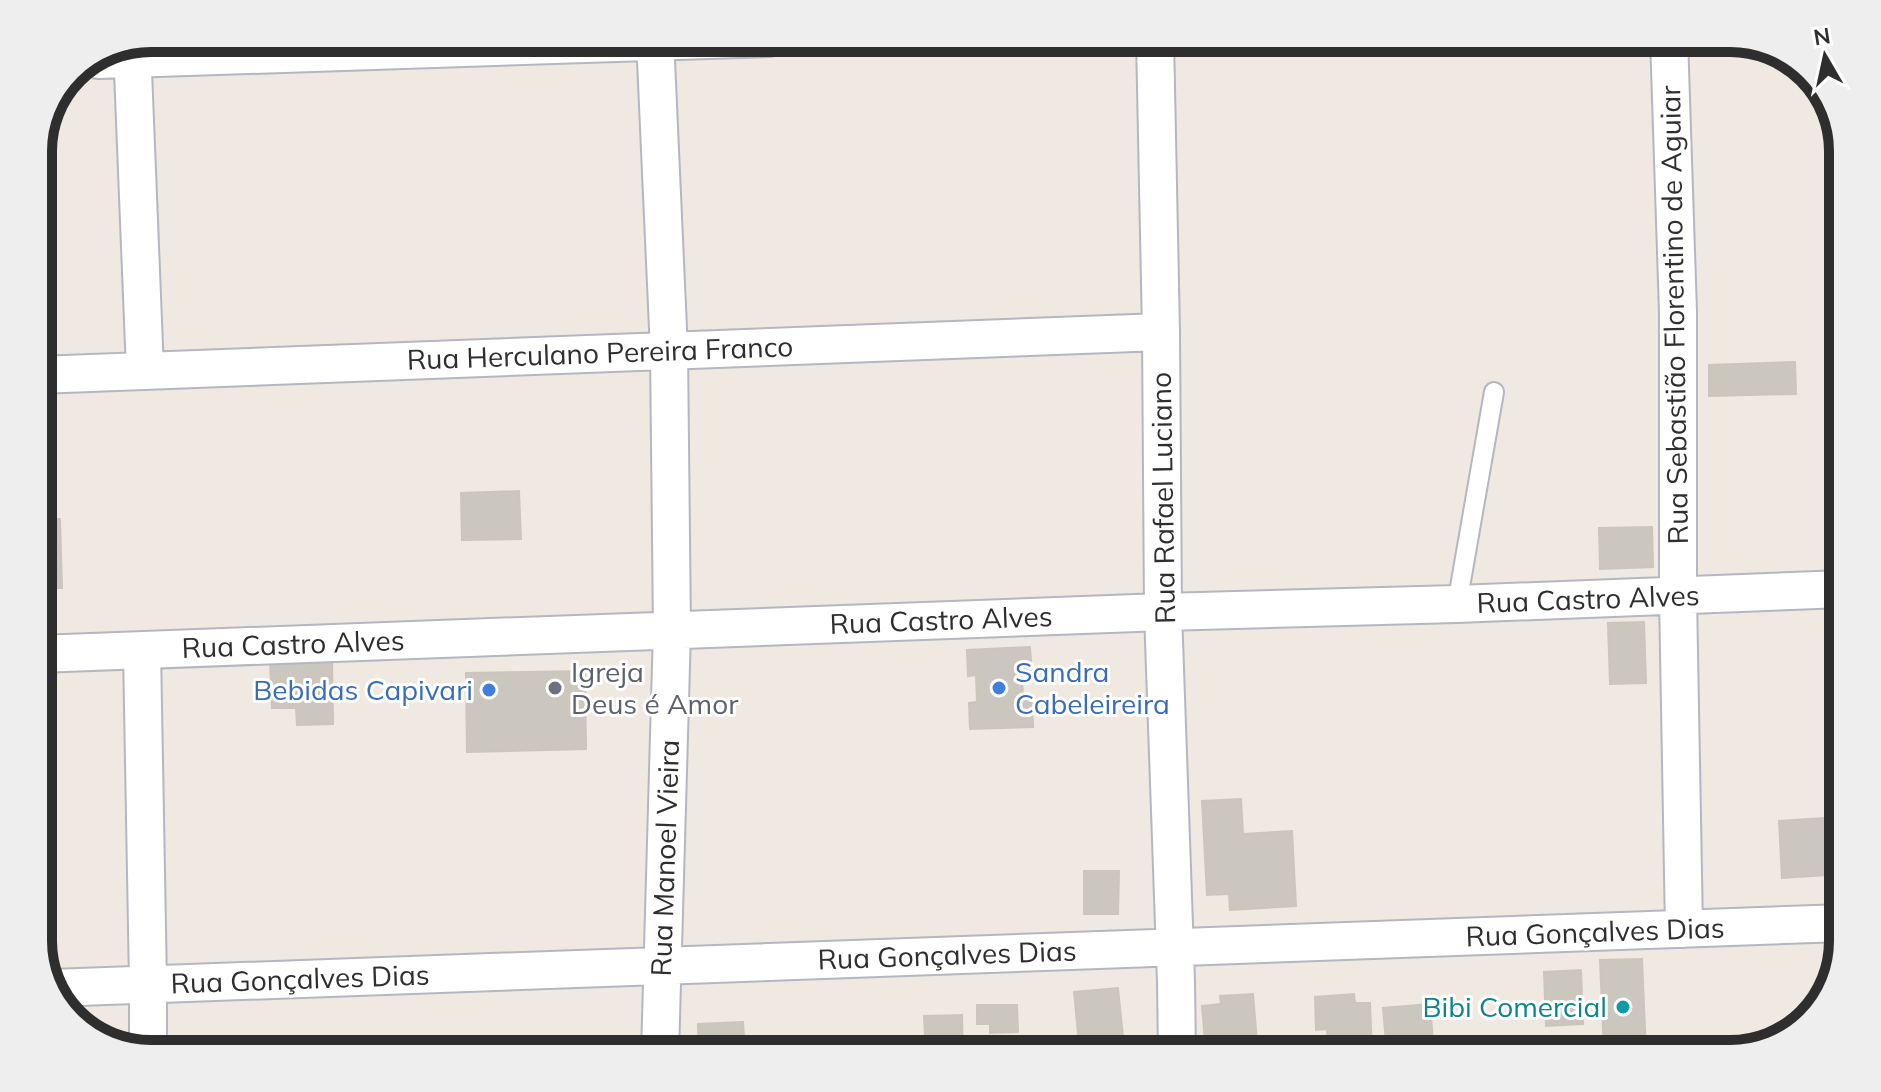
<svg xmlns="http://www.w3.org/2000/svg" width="1881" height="1092" font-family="Mulish,sans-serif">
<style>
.building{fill:#cbc7bf;stroke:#cbc5ba;stroke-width:2}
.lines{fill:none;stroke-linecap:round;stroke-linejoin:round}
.service-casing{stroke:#b4b7c1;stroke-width:22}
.minor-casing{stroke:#b4b7c1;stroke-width:40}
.service{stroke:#fff;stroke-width:18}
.minor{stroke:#fff;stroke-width:36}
.worship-dot{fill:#6b7280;stroke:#fff;stroke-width:3}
.shop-dot{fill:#3f7fe0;stroke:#fff;stroke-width:3}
.culture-dot{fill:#0f9aa8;stroke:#fff;stroke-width:3}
.labels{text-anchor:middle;stroke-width:6;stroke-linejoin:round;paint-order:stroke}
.street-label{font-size:28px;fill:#2e2e2e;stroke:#fff}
.worship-label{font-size:28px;fill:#5b616d;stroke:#fff;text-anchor:start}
.shop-label{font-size:28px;fill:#366cbe;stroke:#fff;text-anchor:start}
.culture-label{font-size:28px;fill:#0d838f;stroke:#fff;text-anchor:end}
.rim{fill:none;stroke:#2e2e2e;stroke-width:10}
</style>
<rect width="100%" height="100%" fill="#efe9e1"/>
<!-- building -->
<path class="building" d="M1795,362L1796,394L1709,396V365Z
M519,491L521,539L462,540L461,493Z
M38,519H60L62,588H38Z
M1652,527L1653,567L1600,569L1599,528Z
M1644,622L1646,683L1610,684L1608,623Z
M1030,647L1032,674H1022L1023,701L1032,700L1033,727L970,729L969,703L977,702L976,675L968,676L967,650Z
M332,659L333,724L297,725L296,708H272L270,661Z
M585,671L586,749L467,752L466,673Z
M1241,799L1243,834L1292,831L1296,906L1230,910L1229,894L1207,895L1202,801Z
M1839,817L1843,874L1782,878L1779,821Z
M1084,871H1119L1118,914H1084Z
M1642,959L1646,1054H1604L1600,960Z
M1581,970L1583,1024L1546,1026L1544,972Z
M1118,988L1123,1037H1128L1130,1052L1123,1053V1054H1080L1074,992Z
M1253,994L1258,1054H1206L1202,1006L1221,1004L1220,996Z
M1354,994L1355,1003H1370L1372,1054H1328L1327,1029L1316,1030L1315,997Z
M1430,1004L1434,1054H1387L1383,1008Z
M977,1005H1017L1018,1032L990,1033V1024H977Z
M962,1015L963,1054H926L924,1016Z
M743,1022L745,1054H699L698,1024Z
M1544,1036L1545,1054H1499L1498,1038Z"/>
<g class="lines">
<!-- service casing -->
<g class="service-casing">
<path id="service" d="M1457,604L1494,392"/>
</g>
<!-- minor casing -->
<g class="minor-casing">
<path id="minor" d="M655,38L669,351L672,630L660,1054
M1155,38L1161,332L1163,612L1176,982L1177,1054
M1669,38L1678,312V596L1684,929
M132,46L145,371
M98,60L769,38
M38,375L1161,332
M142,650L148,984V1053
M38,654L1163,612L1457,604L1843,589
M52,988L1843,923"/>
</g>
<!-- service -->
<use href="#service" class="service"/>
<!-- minor -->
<use href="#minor" class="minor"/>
</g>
<!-- markers -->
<circle class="worship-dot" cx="555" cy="688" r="8"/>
<g class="shop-dot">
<circle cx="999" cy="688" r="8"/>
<circle cx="489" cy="690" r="8"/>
</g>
<circle class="culture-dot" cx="1623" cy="1007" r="8"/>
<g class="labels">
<!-- street labels -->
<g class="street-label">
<text transform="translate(1674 315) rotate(-91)" y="10">Rua Sebastião Florentino de Aguiar</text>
<text transform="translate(600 353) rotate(-2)" y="10">Rua Herculano Pereira Franco</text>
<text transform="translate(1163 498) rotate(-91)" y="10">Rua Rafael Luciano</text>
<text transform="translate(1588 599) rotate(-2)" y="10">Rua Castro Alves</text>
<text transform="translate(941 620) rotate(-2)" y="10">Rua Castro Alves</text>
<text transform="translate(293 644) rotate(-2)" y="10">Rua Castro Alves</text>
<text transform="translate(665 858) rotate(-88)" y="10">Rua Manoel Vieira</text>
<text transform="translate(1595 932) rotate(-2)" y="10">Rua Gonçalves Dias</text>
<text transform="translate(947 955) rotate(-2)" y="10">Rua Gonçalves Dias</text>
<text transform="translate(300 979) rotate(-2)" y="10">Rua Gonçalves Dias</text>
</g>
<!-- worship labels -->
<g class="worship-label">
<text x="571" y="682">Igreja<tspan x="571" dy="32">Deus é Amor</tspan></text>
</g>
<!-- shop labels -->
<g class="shop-label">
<text x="1015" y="682">Sandra<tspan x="1015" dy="32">Cabeleireira</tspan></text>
<text x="473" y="700" text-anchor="end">Bebidas Capivari</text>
</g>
<!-- culture labels -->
<g class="culture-label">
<text x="1607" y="1017">Bibi Comercial</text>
</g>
</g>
<!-- crop -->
<path d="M0 0H1881V1092H0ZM151 52H1730A99 99 0 0 1 1829 151V941A99 99 0 0 1 1730 1040H151A99 99 0 0 1 52 941V151A99 99 0 0 1 151 52Z" fill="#eee" fill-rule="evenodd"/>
<path class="rim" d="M151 52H1730A99 99 0 0 1 1829 151V941A99 99 0 0 1 1730 1040H151A99 99 0 0 1 52 941V151A99 99 0 0 1 151 52Z"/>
<!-- north arrow -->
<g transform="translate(1825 56) rotate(351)" stroke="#ffffff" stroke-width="6" paint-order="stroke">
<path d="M0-6L14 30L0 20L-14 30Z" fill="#2e2e2e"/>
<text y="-12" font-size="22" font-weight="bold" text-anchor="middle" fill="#2e2e2e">N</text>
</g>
</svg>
